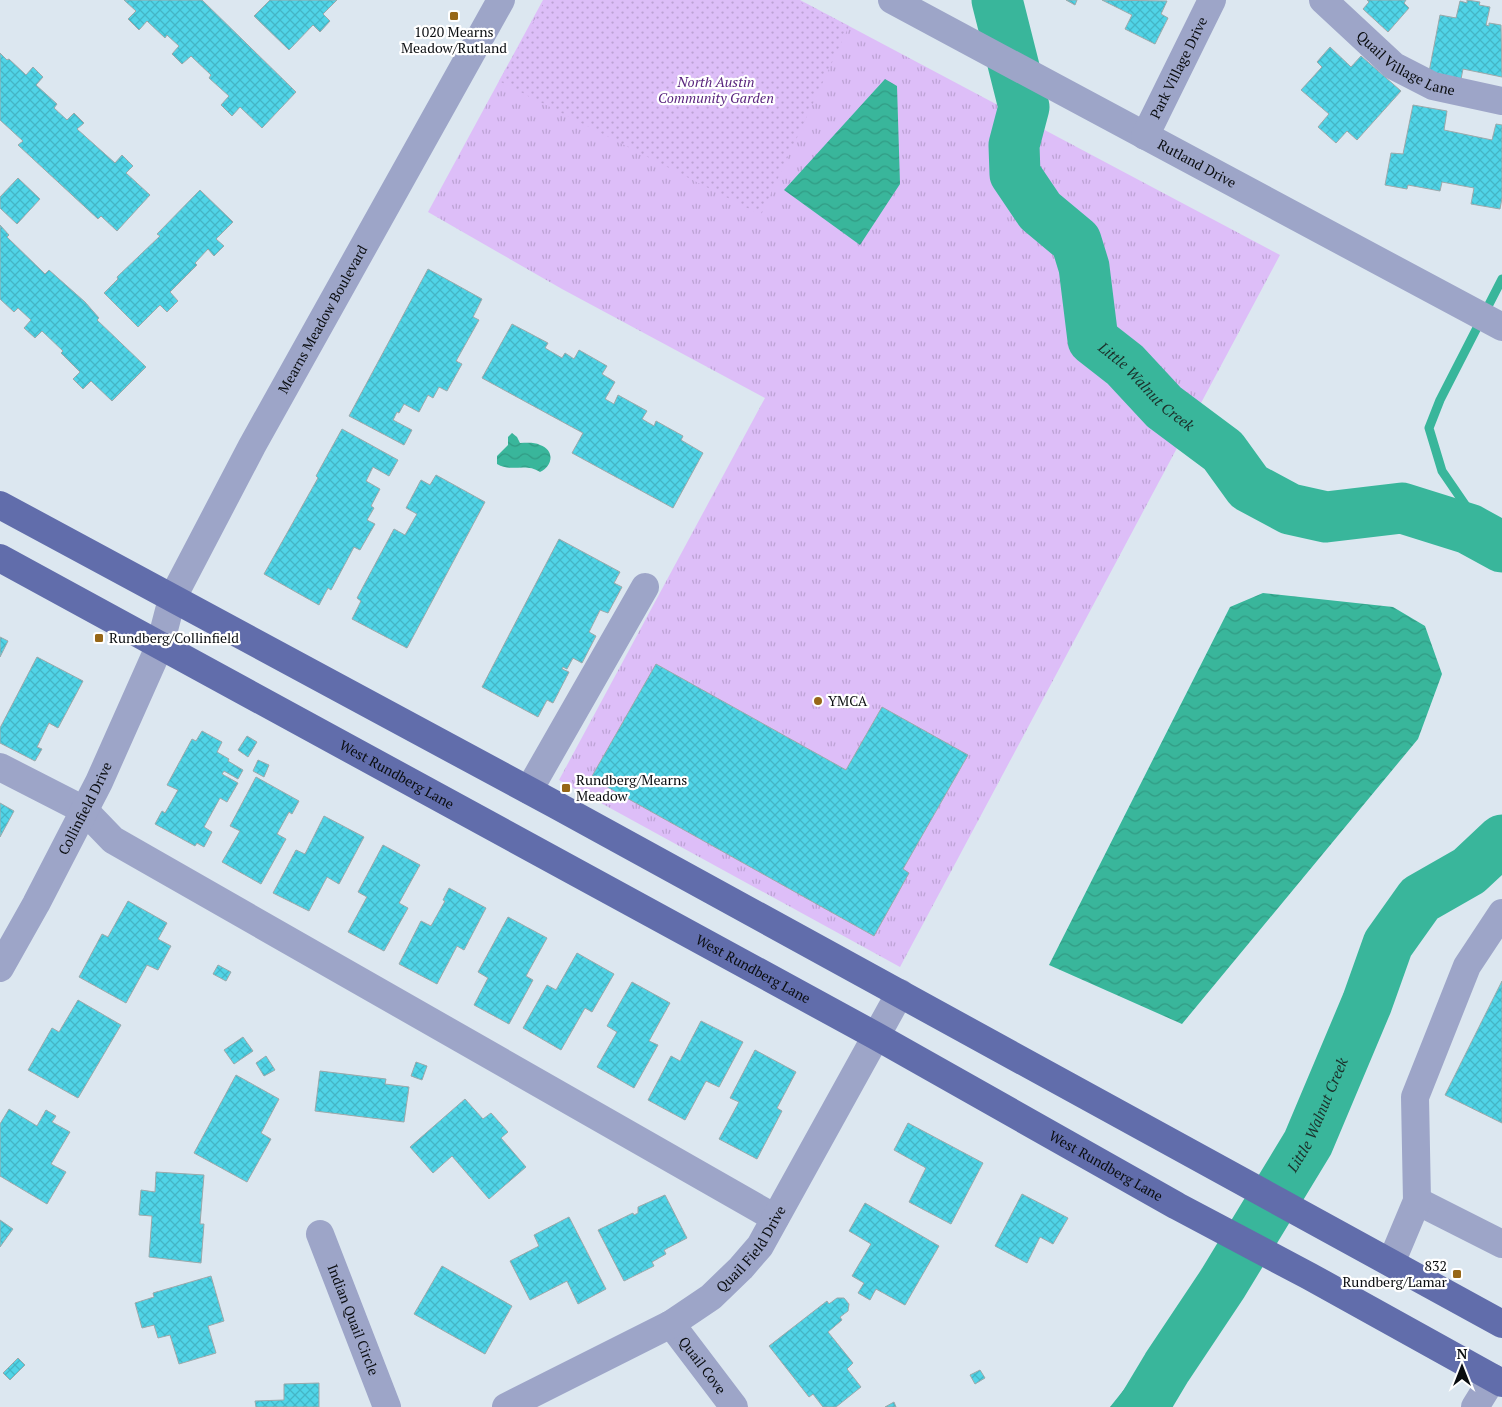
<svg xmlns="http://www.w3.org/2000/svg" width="1502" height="1407" font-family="'PT Serif',serif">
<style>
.park{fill:url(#park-tufts)}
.garden{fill:url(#garden-dots)}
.water{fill:url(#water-waves)}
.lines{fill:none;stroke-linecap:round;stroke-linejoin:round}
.stream{stroke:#39b69b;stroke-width:9}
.river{stroke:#39b69b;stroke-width:51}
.building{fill:url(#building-cross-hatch);stroke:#9ba9ab}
.minor{stroke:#9da5c8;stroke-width:28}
.major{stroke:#616dab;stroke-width:28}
.poi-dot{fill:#976717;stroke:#fff;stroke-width:2}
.labels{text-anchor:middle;stroke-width:4.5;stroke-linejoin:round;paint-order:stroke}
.poi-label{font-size:14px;fill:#0a0d10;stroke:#fff;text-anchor:start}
.street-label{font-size:14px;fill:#0a0d10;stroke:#fff}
.park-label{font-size:14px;font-style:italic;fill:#5a257e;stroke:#fff}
.water-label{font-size:15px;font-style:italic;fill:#1b302a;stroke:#fff}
</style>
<defs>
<pattern id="park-tufts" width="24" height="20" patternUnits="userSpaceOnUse" patternTransform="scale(1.25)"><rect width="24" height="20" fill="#ddbef8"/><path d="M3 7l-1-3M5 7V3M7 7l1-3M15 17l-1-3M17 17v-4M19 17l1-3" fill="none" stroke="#bca2d4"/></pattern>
<pattern id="garden-dots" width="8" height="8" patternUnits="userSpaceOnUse" patternTransform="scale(1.25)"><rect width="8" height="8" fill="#ddbef8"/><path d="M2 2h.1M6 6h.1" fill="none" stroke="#bca2d4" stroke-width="1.8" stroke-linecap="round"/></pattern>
<pattern id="water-waves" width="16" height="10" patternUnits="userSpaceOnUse" patternTransform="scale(1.25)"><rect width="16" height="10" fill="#39b69b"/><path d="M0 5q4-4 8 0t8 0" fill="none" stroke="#319b84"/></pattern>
<pattern id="building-cross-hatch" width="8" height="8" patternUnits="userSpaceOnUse" patternTransform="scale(1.25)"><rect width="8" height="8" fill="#50d4e7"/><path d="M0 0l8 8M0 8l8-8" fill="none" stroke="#44b5c5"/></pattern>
</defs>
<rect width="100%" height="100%" fill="#dce7f0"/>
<!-- park -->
<path class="park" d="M543,0H800L1280,255L900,967L559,780L765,398L562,289L428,212Z"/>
<!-- garden -->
<path class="garden" d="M546,0H797L849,26L761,215L499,81Z"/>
<!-- water -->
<path class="water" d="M885,79L897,86L900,184L860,245L784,190Z
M512,433L517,437L520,443C527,443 534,442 540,445C555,450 553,466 540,472C525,462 512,473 497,464V456L508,445V437Z
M1263,593L1393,607L1425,626L1442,674L1418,739L1182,1024L1049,965L1230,607Z
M1219,1271L1236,1281L1158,1407H1110Z"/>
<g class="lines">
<!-- stream -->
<path class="stream" d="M1490,541L1442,471L1429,428L1440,400L1502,279"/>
<!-- river -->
<g class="river">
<path id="s1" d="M997,0L1024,107L1014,145L1015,174L1040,211L1076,241L1084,267L1093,340L1125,365L1164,407L1223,451L1249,487L1290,509L1326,517L1402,508L1469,529L1502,547"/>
<path id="s2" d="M1143,1407L1167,1367L1223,1283L1308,1143L1367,1003L1388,944L1420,899L1469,871L1502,840"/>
</g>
</g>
<!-- building -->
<path class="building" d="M124,0H202L296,92L262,128L240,107L232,116L221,105L229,96L209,78L211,75L191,56L182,64L172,54L179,46L167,35L165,38L147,21L139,30L128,19L136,11Z
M270,0H337L323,14L330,21L320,32L313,25L289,50L254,16Z
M1066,0H1077L1075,5Z
M1102,0L1167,1L1161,14L1168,18L1155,44L1125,29L1132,15Z
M1367,0H1406L1404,3L1409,8L1388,32L1363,9L1369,2Z
M1467,0L1480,2L1479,5L1490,7L1486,25L1489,26V23L1501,25L1502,77L1463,69L1461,79L1429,72L1440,15L1456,18L1460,1L1467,3Z
M1330,47L1351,67L1361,56L1401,91L1357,140L1347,131L1336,143L1318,127L1329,114L1301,90L1322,67L1317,62Z
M0,53L7,60L9,59L26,75L33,67L43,77L36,85L57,104L54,108L67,120L74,113L84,123L77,129L115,163L122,155L133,166L126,173L150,195L117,231L101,216L98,219L18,145L23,141L0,120Z
M1413,105L1447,111L1444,130L1492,140L1496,124L1502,125V198L1500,209L1471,204L1474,188L1442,182L1440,191L1408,185L1407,189L1385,185L1391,153L1403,154Z
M18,178L40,199L17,224L0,208V197Z
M200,190L233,222L216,239L224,246L214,256L208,249L195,263L197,265L170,292L178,301L167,312L160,305L138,327L104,293L118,279L117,277L160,236L157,234Z
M0,225L9,235L7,237L45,274L49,270L85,302L99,318L97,320L146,367L112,401L91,381L83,389L73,379L80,372L61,353L63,351L42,331L35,338L24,328L31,320L18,308L14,312L0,299Z
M428,269L482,299L473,317L479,320L456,361L462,364L447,391L439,387L433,398L428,395L419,412L404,404L399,413L397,412L393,420L412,430L404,445L349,416Z
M512,324L548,343L545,348L562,358L565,353L574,359L579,350L607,366L602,374L615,382L605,399L614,404L618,395L647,411L642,419L654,426L656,421L683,436L681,440L703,453L673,508L572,453L583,433L482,378Z
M342,429L398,460L389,476L373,467L366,481L380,489L371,506L374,508L367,520L375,524L360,550L354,547L331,590L328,588L319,605L264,574L318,478L316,476Z
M436,475L485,502L407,648L352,619L361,601L357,598L394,529L405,535L417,514L406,508L421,480L430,485Z
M559,539L620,572L614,583L622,587L608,613L600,610L589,632L596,636L582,663L573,658L567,669L563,667L562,669L569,672L553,703L547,700L538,717L482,687Z
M0,637L8,641L0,657Z
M37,657L83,681L58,728L49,723L37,747L42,749L35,761L0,743V728Z
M656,664L846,770L882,707L968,755L903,869L909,873L874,936L591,778Z
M202,731L222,742L217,752L229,759L228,761L243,770L238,779L224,771L222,774L238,783L227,802L220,798L204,827L212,832L204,847L197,843L195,846L155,824L162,811L165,813L178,790L167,785L192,739L196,741Z
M247,736L257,742L248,757L238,750Z
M258,760L269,765L264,777L253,771Z
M256,777L299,801L292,814L289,812L277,834L286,839L261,884L222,862L240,831L230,826Z
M0,803L14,811L0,837Z
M324,816L364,837L339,884L327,877L309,911L273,893L296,850L305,854Z
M383,845L420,865L399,903L408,908L384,951L348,932L367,897L358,892Z
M449,888L486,908L464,950L457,946L437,984L399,964L421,921L431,926L445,901L443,900Z
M128,901L167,923L158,939L171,946L158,970L147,965L126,1003L79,977L102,934L108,937Z
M508,917L547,938L526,976L533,980L509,1024L474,1005L488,978L478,972Z
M577,953L614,974L592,1012L585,1008L561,1050L523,1028L547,985L556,990Z
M218,965L231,972L226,981L213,974Z
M1502,981V1123L1445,1095Z
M632,982L670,1003L649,1041L658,1045L634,1088L597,1067L617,1032L607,1026Z
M78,1000L121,1025L78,1098L28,1070L52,1028L59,1032Z
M701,1021L743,1042L719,1087L706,1081L685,1120L648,1100L671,1056L680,1061Z
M243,1037L253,1051L234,1064L224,1050Z
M755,1050L796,1072L777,1108L782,1111L757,1159L719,1139L739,1102L730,1098Z
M266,1056L275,1070L264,1076L256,1063Z
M416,1062L427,1066L422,1080L411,1076Z
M320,1071L386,1079L385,1084L409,1087L404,1122L315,1111Z
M236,1075L279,1099L261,1133L271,1139L247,1182L194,1153Z
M465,1099L483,1119L491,1113L508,1132L501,1138L526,1167L489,1199L452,1156L433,1173L410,1147Z
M9,1109L37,1126L46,1110L56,1116L52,1122L70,1132L51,1164L66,1172L47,1204L0,1176V1124Z
M908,1123L983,1163L951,1224L909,1202L926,1168L894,1150Z
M156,1172L204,1175L200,1224H204L201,1263L149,1257L152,1216L139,1215L141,1190L155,1192Z
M1022,1194L1068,1218L1053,1244L1040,1237L1027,1263L995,1246Z
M665,1195L687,1238L664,1250L666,1254L652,1262L654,1266L624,1281L598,1230L633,1213L634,1215L638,1213V1207Z
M865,1203L939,1246L905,1305L876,1289L870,1300L858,1293L864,1283L852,1276L871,1244L849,1231Z
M569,1217L606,1289L578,1304L567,1281L530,1300L510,1261L539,1246L534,1235Z
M0,1220L13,1229L0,1247Z
M442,1266L512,1306L485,1354L414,1314Z
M211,1276L224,1321L208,1326L216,1353L179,1364L170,1335L158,1338L154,1325L142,1328L135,1303L154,1297L153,1293Z
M837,1298H844L849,1304L848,1311L840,1317L842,1320L828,1332L853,1363L847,1369L861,1387L836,1407H823L813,1394L809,1397L769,1346L827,1301L829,1304Z
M18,1358L25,1365L10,1380L3,1373Z
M980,1370L985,1378L975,1384L970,1375Z
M319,1383V1407H256L255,1401L284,1400V1384Z
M894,1402L896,1407H885Z"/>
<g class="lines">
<!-- minor -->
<g class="minor">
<path id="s3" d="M892,0L1502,327"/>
<path id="s4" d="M1323,0L1394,66L1433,86L1502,101"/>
<path id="s5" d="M1145,136L1212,0"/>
<path d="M0,767L84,810L113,840L775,1218"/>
<path d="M529,790L645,587"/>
<path id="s6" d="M0,968L36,904L99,782L160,645L172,599L252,446L501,0"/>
<path d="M1417,1201L1502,1244"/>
<path id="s7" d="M320,1234L387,1407"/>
<path d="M1391,1263L1417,1201L1415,1097L1467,966L1502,913"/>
<path id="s8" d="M671,1324L734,1407"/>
<path id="s9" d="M506,1407L671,1324L711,1297L741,1268L760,1246L900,993"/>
<path d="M1475,1407L1493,1378"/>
</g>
<!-- major -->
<g class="major">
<path d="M0,505L556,805L1502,1324"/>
<path id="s10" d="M0,558L876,1036L1177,1206L1309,1276L1502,1383"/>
</g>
</g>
<!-- markers -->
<g class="poi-dot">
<rect x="449" y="11" width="10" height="10" rx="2.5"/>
<rect x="94" y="633" width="10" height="10" rx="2.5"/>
<circle cx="818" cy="701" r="5"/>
<rect x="561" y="783" width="10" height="10" rx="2.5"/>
<rect x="1452" y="1269" width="10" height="10" rx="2.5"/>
</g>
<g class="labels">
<!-- poi labels -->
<g class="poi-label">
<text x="454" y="37" text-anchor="middle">1020 Mearns<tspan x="454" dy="16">Meadow/Rutland</tspan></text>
<text x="109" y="643">Rundberg/Collinfield</text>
<text x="828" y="706">YMCA</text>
<text x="576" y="785">Rundberg/Mearns<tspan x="576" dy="16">Meadow</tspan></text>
<text x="1447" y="1271" text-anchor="end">832<tspan x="1447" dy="16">Rundberg/Lamar</tspan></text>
</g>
<!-- street labels -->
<g class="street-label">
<text dy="5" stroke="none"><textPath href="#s4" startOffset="106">Quail Village Lane</textPath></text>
<text dy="5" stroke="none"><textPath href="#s5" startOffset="76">Park Village Drive</textPath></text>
<text dy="5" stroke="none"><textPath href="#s3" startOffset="346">Rutland Drive</textPath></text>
<text dy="5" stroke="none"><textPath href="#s6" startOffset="726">Mearns Meadow Boulevard</textPath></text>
<text dy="5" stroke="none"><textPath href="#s10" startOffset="452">West Rundberg Lane</textPath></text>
<text dy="5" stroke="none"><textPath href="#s6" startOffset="181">Collinfield Drive</textPath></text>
<text dy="5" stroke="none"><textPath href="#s10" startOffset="858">West Rundberg Lane</textPath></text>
<text dy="5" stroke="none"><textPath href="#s10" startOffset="1262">West Rundberg Lane</textPath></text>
<text dy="5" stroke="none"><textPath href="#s9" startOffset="296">Quail Field Drive</textPath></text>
<text dy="5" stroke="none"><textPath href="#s7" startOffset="92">Indian Quail Circle</textPath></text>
<text dy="5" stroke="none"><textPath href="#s8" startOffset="52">Quail Cove</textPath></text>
</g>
<!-- park labels -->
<g class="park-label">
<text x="716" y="87">North Austin<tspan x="716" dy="16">Community Garden</tspan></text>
</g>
<!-- water labels -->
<g class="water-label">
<text dy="5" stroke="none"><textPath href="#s1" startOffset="442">Little Walnut Creek</textPath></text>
<text dy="5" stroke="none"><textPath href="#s2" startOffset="341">Little Walnut Creek</textPath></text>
</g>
</g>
<!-- north arrow -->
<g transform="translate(1462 1367)" stroke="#ffffff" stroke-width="4" paint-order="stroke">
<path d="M0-4L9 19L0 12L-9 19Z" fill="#0a0d10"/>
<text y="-8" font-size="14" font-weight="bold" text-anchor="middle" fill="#0a0d10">N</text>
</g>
</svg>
